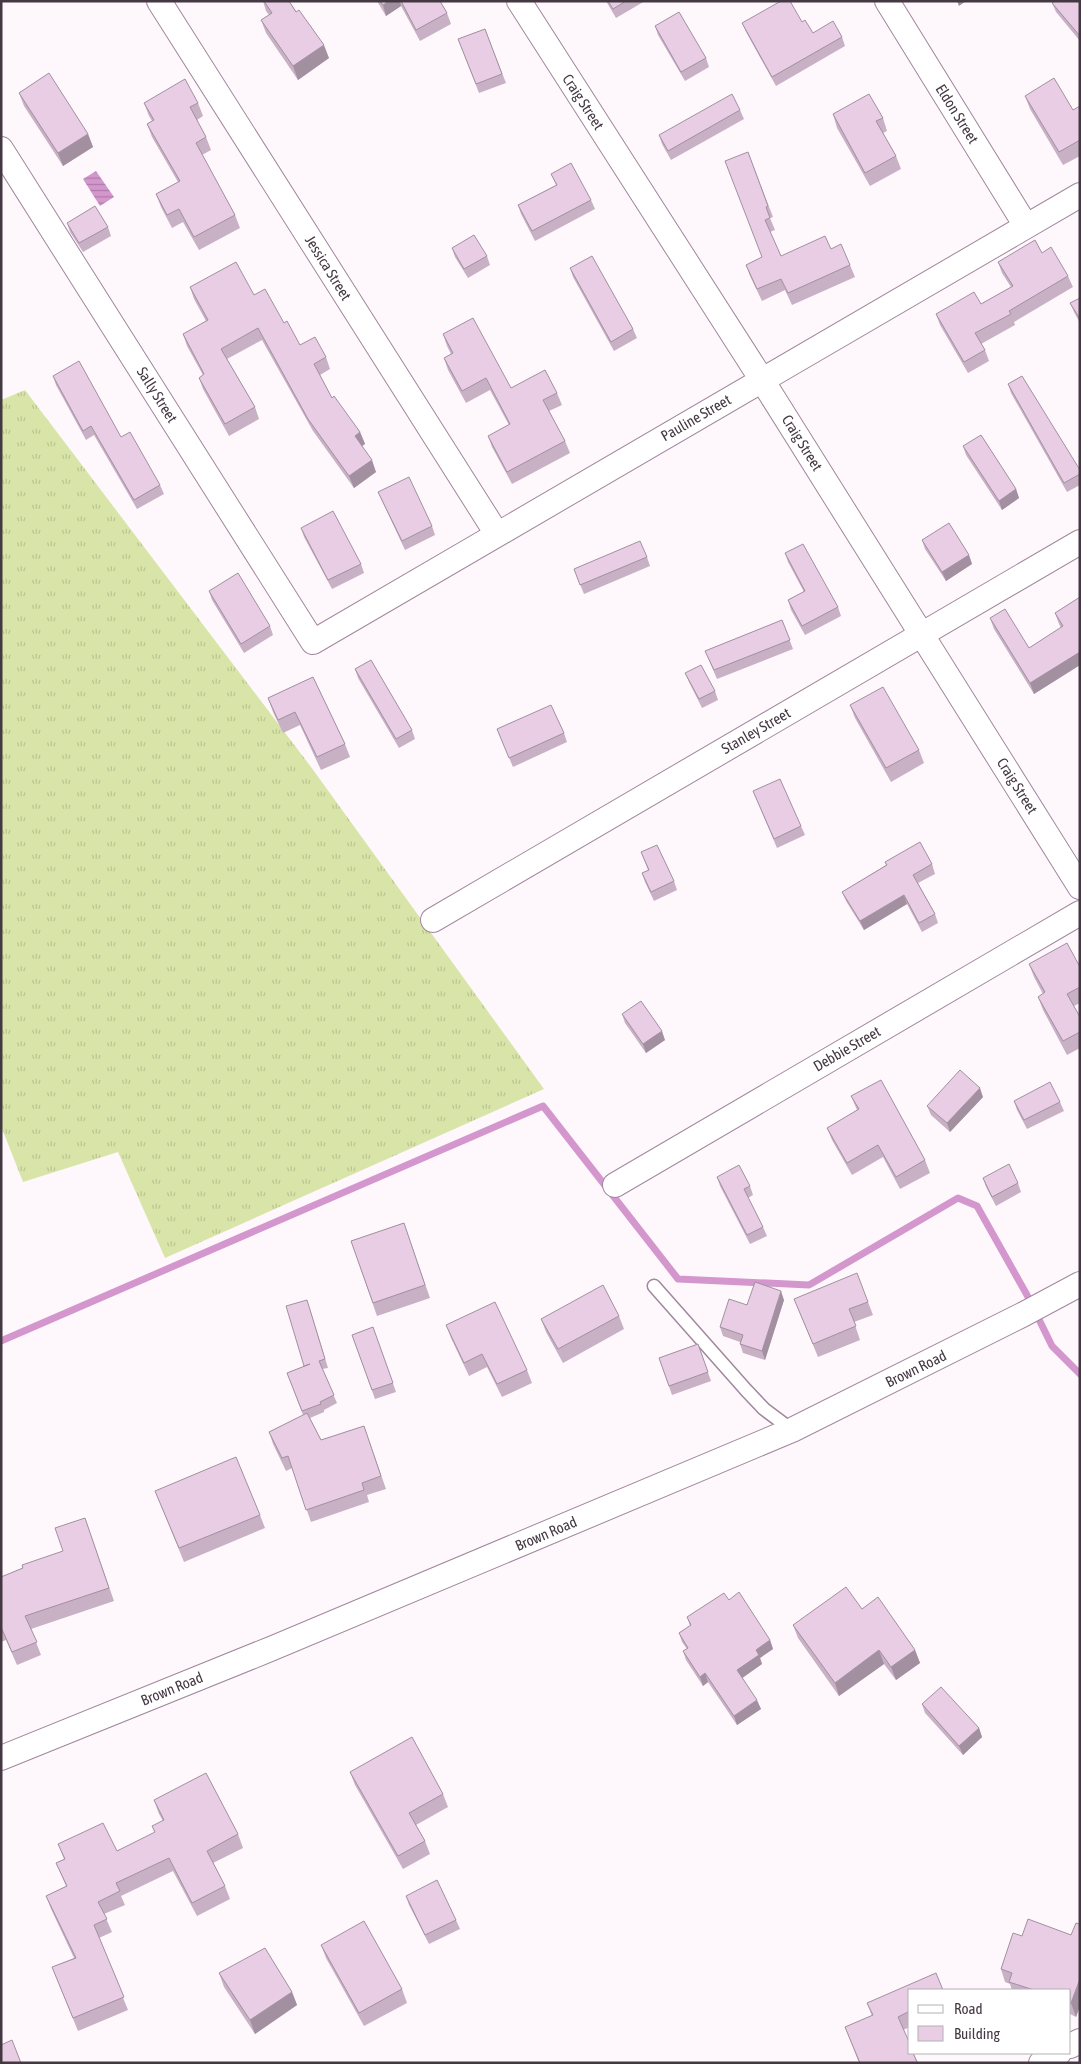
<svg xmlns="http://www.w3.org/2000/svg" width="1081" height="2064" font-family="'Asap Condensed',sans-serif">
<style>
.grass{fill:url(#grass-tufts)}
.water{fill:url(#water-rules)}
.lines{fill:none;stroke-linecap:round;stroke-linejoin:round}
.stream{stroke:#d397ce;stroke-width:7}
.lane-casing{stroke:#a1879e;stroke-width:15}
.street-casing{stroke:#a1879e;stroke-width:26}
.lane{stroke:#fff;stroke-width:12}
.street{stroke:#fff;stroke-width:24}
.wall{fill:#c8b0c5}
.shaded-wall{fill:#a290a0}
.building{fill:#e8cde5;stroke:#a290a0}
.labels{text-anchor:middle;stroke-width:4;stroke-linejoin:round;paint-order:stroke}
.street-label{font-size:15px;fill:#443943;stroke:#fff}
</style>
<defs>
<pattern id="grass-tufts" width="24" height="20" patternUnits="userSpaceOnUse" patternTransform="scale(1.25)"><rect width="24" height="20" fill="#d9e5a8"/><path d="M3 7l-1-3M5 7V3M7 7l1-3M15 17l-1-3M17 17v-4M19 17l1-3" fill="none" stroke="#bbc592"/></pattern>
<pattern id="water-rules" width="6" height="5" patternUnits="userSpaceOnUse" patternTransform="scale(1.25)"><rect width="6" height="5" fill="#d397ce"/><path d="M0 2.5h6" fill="none" stroke="#ad7ca9"/></pattern>
</defs>
<rect width="100%" height="100%" fill="#fef8fd"/>
<!-- grass -->
<path class="grass" d="M25,390L311,767L544,1089L165,1258L118,1152L23,1182L1,1126V400Z"/>
<!-- water -->
<path class="water" d="M96,171L114,197L100,206L83,179Z"/>
<g class="lines">
<!-- stream -->
<path class="stream" d="M1,1341L543,1106L678,1279L809,1285L958,1198L977,1206L1027,1295L1052,1346L1080,1374"/>
<!-- lane casing -->
<g class="lane-casing">
<path id="lane" d="M654,1286L746,1390L764,1409L792,1430"/>
</g>
<!-- street casing -->
<g class="street-casing">
<path id="street" d="M159,1L497,534
M519,1L762,380L1080,887
M887,1L1026,226
M1,149L313,642L1080,195
M433,920L1080,542
M615,1185L1080,913
M1,1758L273,1648L792,1430L1024,1314L1080,1284
M1070,2046L1080,2041
M1041,2063L1059,2053"/>
</g>
<!-- lane -->
<use href="#lane" class="lane"/>
<!-- street -->
<use href="#street" class="street"/>
</g>
<!-- wall -->
<path class="wall" d="M263,1H289L329,58L298,80L266,33L261,20L269,15L266,11Z
M377,1H440L447,13L451,24L420,41L401,6L386,16Z
M606,1H645L616,18Z
M1080,1V41L1056,12L1052,3Z
M802,22L813,33L842,37L845,46L776,86L746,32L742,23Z
M655,26L706,58L709,67L685,81L658,35Z
M485,29L506,83L479,93L458,39Z
M19,93L88,134L93,147L63,166L24,106Z
M1025,96L1073,110L1080,106V156L1063,165L1030,109Z
M144,103H198L203,116L197,120L206,137L211,150L202,155L235,215L240,228L199,250L183,222L172,228L161,207L156,194L178,182L152,137L147,124L152,121L149,116Z
M740,110L744,119L671,160L662,144L659,135Z
M833,114L883,118L887,131L883,133L896,156L901,169L870,186L837,128Z
M748,152L773,217L770,218L775,230L770,232L781,256L831,249L850,265L855,277L792,305L785,290L762,301L750,276L746,265L762,257Z
M551,174L591,200L595,209L535,241L521,214L518,205L556,185Z
M67,223L108,227L111,236L83,252L70,232Z
M452,248L487,256L490,265L468,278L455,257Z
M1042,253L1068,276L1073,287L1014,322L1015,325L981,344L985,350L989,361L968,373L940,325L936,314L981,304L1011,287L1002,273L998,262Z
M570,268L633,329L637,338L614,351L573,277Z
M190,287L254,295L284,323L300,345L326,357L330,369L320,375L332,398L360,432L365,444L362,446L376,472L354,488L313,431L262,340L227,359L255,407L259,419L229,436L203,389L199,378L203,375L187,346L183,334L206,321L194,299Z
M1080,298V323L1074,312L1070,303Z
M443,334L511,388L557,393L562,405L549,411L565,441L570,453L512,484L492,447L488,436L509,425L490,390L466,403L448,370L444,358L451,354L447,346Z
M53,376L160,485L164,494L137,509L94,435L86,440L56,385Z
M1008,384L1080,470V485L1067,492L1011,393Z
M963,446L1016,489L1019,498L1002,510L966,455Z
M378,492L432,526L435,535L405,550L382,501Z
M301,528L361,564L364,573L332,589L304,537Z
M922,540L969,555L972,564L946,581L925,549Z
M785,553L838,607L841,616L805,635L791,610L788,600L804,592L788,562Z
M647,557L650,566L584,594L574,569Z
M209,591L270,626L273,635L244,653L212,600Z
M1080,597V665L1034,694L994,629L990,618L1029,648L1061,628L1059,624L1055,613Z
M782,620L793,649L717,679L705,651Z
M355,669L412,730L415,739L399,748L358,678Z
M685,673L715,691L718,700L702,708L689,682Z
M313,677L345,744L350,757L321,770L300,725L283,733L273,712L268,698Z
M850,705L919,750L924,763L891,782L855,718Z
M497,729L564,733L567,742L513,767Z
M753,791L801,826L805,835L777,848Z
M641,852L674,881L677,890L654,901L645,882L642,873L648,870Z
M885,862L932,864L935,874L918,883L935,914L938,923L922,932L907,904L864,930L846,901L842,892L886,865Z
M1029,964L1080,967V1003L1074,1006L1080,1017V1048L1067,1055L1043,1010L1038,997L1043,994L1034,977Z
M622,1014L665,1040L646,1053L625,1023Z
M851,1096L925,1160L930,1173L900,1189L883,1157L852,1175L832,1140L827,1128L857,1110Z
M983,1097L950,1132L931,1115L927,1106Z
M1014,1101L1060,1102L1064,1111L1027,1129L1017,1110Z
M717,1177L750,1186L753,1195L748,1198L763,1227L767,1236L750,1244L720,1186Z
M983,1178L1018,1183L1021,1192L996,1206L986,1187Z
M404,1223L430,1298L377,1316L351,1241Z
M794,1299L868,1302L873,1315L854,1322L860,1340L818,1357Z
M784,1300L765,1360L743,1353L740,1344V1342L723,1336L720,1327L747,1305Z
M310,1309L328,1368L322,1369L337,1403L324,1410V1412L310,1418L321,1440L364,1426L386,1489L367,1495L369,1502L311,1522L292,1468L286,1471L273,1444L269,1432L303,1415L287,1373L304,1366Z
M619,1316L624,1329L563,1363L546,1332L541,1319Z
M446,1325L527,1370L532,1383L502,1397L487,1367L469,1376L451,1338Z
M373,1327L396,1392L375,1399L352,1335Z
M698,1344L711,1381L672,1395L659,1358Z
M155,1491L260,1515L265,1528L184,1562Z
M85,1518L114,1601L31,1629L41,1655L17,1665L6,1640L1,1642V1577L63,1551Z
M729,1600L770,1640L773,1649L760,1658L762,1664L742,1677L761,1709L737,1725L708,1682L703,1686L686,1660L683,1651L687,1649L682,1642L679,1633L690,1626L687,1617Z
M862,1609L915,1650L920,1663L896,1680L884,1664L839,1696L798,1638L793,1625Z
M922,1704L979,1728L982,1737L963,1755L925,1713Z
M350,1772L443,1794L448,1807L416,1825L425,1841L430,1854L403,1869L355,1785Z
M154,1800L238,1834L243,1848L213,1863L225,1886L230,1899L197,1916L173,1871L121,1896L125,1905L104,1914L112,1932L99,1938L128,2010L78,2031L52,1967L74,1958L51,1909L46,1896L66,1886L56,1863L64,1859L58,1844L117,1851L155,1833L152,1826L163,1821L159,1814Z
M406,1896L456,1920L460,1929L429,1944L409,1905Z
M1080,1924V2006L1076,2017L1070,2014V1990H1012L1010,1984L1005,1982L1001,1969L1022,1936L1071,1935Z
M321,1945L402,1989L407,2003L364,2026L326,1958Z
M219,1973L292,1992L297,2005L255,2034L224,1987Z
M910,1990V2027L903,2030L918,2063H859L845,2027L872,2016L867,2003Z"/>
<!-- shaded-wall -->
<path class="shaded-wall" d="M389,1H400L401,6L386,16L383,5Z
M957,1H966L959,6Z
M324,45L329,58L298,80L293,66Z
M88,134L93,147L63,166L58,153Z
M360,432L365,444L359,448L355,436Z
M372,460L376,472L354,488L349,476Z
M1016,489L1019,498L1002,510L999,501Z
M969,555L972,564L946,581L942,572Z
M1080,651V665L1034,694L1030,683Z
M904,895L907,904L864,930L860,921Z
M662,1031L665,1040L646,1053L643,1044Z
M980,1088L983,1097L950,1132L947,1123Z
M781,1291L784,1300L765,1360L762,1351Z
M770,1640L773,1649L760,1658L762,1664L741,1679L737,1670L756,1650Z
M879,1650L884,1664L839,1696L835,1683Z
M915,1650L920,1663L896,1680L891,1667Z
M705,1673L708,1682L703,1686L700,1677Z
M757,1700L761,1709L737,1725L734,1716Z
M979,1728L982,1737L963,1755L959,1746Z
M1080,1979V2006L1076,2017L1071,2003Z
M292,1992L297,2005L255,2034L250,2020Z"/>
<!-- building -->
<path class="building" d="M264,1H289L296,12L299,10L324,45L293,66L261,20L272,13Z
M380,1H389L383,5Z
M401,1H440L447,13L416,30Z
M608,1H626L613,9Z
M781,1H790L802,22L805,20L813,33L833,21L842,37L772,77L742,23Z
M1055,1H1080V36L1052,3Z
M679,12L706,58L681,72L655,26Z
M485,29L502,74L476,84L458,39Z
M49,73L88,134L58,153L19,93Z
M1054,78L1073,110L1080,106V140L1059,152L1025,96Z
M185,79L198,103L190,107L206,137L196,143L235,215L194,237L179,209L167,215L156,194L180,181L147,124L154,120L144,103Z
M732,94L740,110L668,151L659,135Z
M869,94L883,118L876,121L896,156L865,173L833,114Z
M748,152L768,206L766,207L770,218L765,220L781,256L825,236L831,249L841,244L850,265L788,293L781,279L757,289L746,265L762,257L725,161Z
M571,163L591,200L532,231L518,205L557,185L551,174Z
M95,206L108,227L79,243L67,223Z
M474,235L487,256L464,269L452,248Z
M1035,240L1042,253L1051,247L1068,276L1009,311L1011,314L975,333L985,350L964,362L936,314L974,292L981,304L1013,286L998,262Z
M592,256L633,329L611,342L570,268Z
M236,262L254,295L265,289L284,323L287,321L300,345L315,337L326,357L314,364L332,398L334,396L360,432L355,436L372,460L349,476L308,419L258,328L221,349L255,407L225,424L199,378L204,374L183,334L208,320L190,287Z
M1080,298V319L1070,303Z
M473,318L511,388L545,370L557,393L543,400L565,441L507,472L488,436L510,424L486,378L462,391L444,358L453,353L443,334Z
M79,361L121,437L130,432L160,485L134,500L91,426L83,431L53,376Z
M1022,376L1080,470V474L1064,483L1008,384Z
M981,435L1016,489L999,501L963,446Z
M409,477L432,526L402,541L378,492Z
M333,511L361,564L328,580L301,528Z
M949,523L969,555L942,572L922,540Z
M640,541L647,557L580,585L574,569Z
M803,544L838,607L802,626L788,600L805,591L785,553Z
M238,573L270,626L241,644L209,591Z
M1080,597V652L1030,683L990,618L1005,609L1029,648L1063,626L1055,613Z
M782,620L790,640L714,670L705,651Z
M371,660L412,730L396,739L355,669Z
M701,665L715,691L699,699L685,673Z
M313,677L345,744L317,757L295,712L278,720L268,698Z
M883,687L919,750L886,768L850,705Z
M551,705L564,733L509,758L497,729Z
M780,779L801,826L774,839L753,791Z
M920,842L932,864L913,875L935,914L919,923L904,895L860,921L842,892L887,865L885,862Z
M657,845L674,881L651,892L642,873L649,870L641,852Z
M1067,943L1080,967V987L1067,994L1080,1017V1032L1063,1041L1038,997L1045,992L1029,964Z
M641,1001L662,1031L643,1044L622,1014Z
M960,1070L980,1088L947,1123L927,1106Z
M881,1080L925,1160L896,1177L878,1145L847,1163L827,1128L859,1109L851,1096Z
M1050,1082L1060,1102L1024,1120L1014,1101Z
M1009,1164L1018,1183L992,1197L983,1178Z
M739,1165L750,1186L744,1189L763,1227L747,1235L717,1177Z
M404,1223L425,1285L373,1303L351,1241Z
M857,1273L868,1302L849,1309L856,1326L813,1344L794,1299Z
M755,1282L781,1291L762,1351L740,1344L743,1335L720,1327L729,1299L747,1305Z
M603,1285L619,1316L558,1349L541,1319Z
M307,1300L325,1359L319,1361L334,1395L320,1402L321,1404L302,1411L287,1373L310,1364L304,1366L286,1306Z
M495,1302L527,1370L497,1384L482,1354L464,1363L446,1325Z
M373,1327L393,1383L372,1390L352,1335Z
M698,1344L708,1372L669,1386L659,1358Z
M307,1413L321,1440L364,1426L381,1476L362,1483L364,1490L306,1510L288,1456L282,1458L269,1432Z
M236,1457L260,1515L179,1548L155,1491Z
M85,1518L109,1588L25,1616L37,1642L12,1652L1,1627V1577L23,1568L22,1565L63,1551L55,1528Z
M846,1587L862,1609L878,1597L915,1650L891,1667L879,1650L835,1683L793,1625Z
M739,1592L770,1640L756,1650L759,1655L737,1670L757,1700L734,1716L705,1673L700,1677L683,1651L688,1648L679,1633L691,1625L687,1617L724,1593L729,1600Z
M941,1687L979,1728L959,1746L922,1704Z
M412,1737L443,1794L409,1813L425,1841L398,1856L350,1772Z
M206,1773L238,1834L207,1851L225,1886L192,1903L169,1858L116,1883L120,1891L98,1902L107,1919L94,1925L124,1997L73,2018L52,1967L76,1958L46,1896L67,1886L56,1863L65,1859L58,1844L103,1823L117,1851L155,1832L152,1826L164,1820L154,1800Z
M437,1880L456,1920L425,1935L406,1896Z
M1028,1919L1071,1935L1076,1923L1080,1924V1979L1071,2003H1070V1990H1034L1009,1982L1012,1973L1001,1969L1013,1933L1022,1936Z
M364,1921L402,1989L359,2013L321,1945Z
M265,1948L292,1992L250,2020L219,1973Z
M936,1973L943,1990H910V2011L898,2017L910,2044V2053H913L917,2062L915,2063H860L845,2027L873,2015L867,2003Z
M12,2040L21,2063H1V2045Z"/>
<g class="labels">
<!-- street labels -->
<g class="street-label">
<text transform="translate(583 102) rotate(57)" y="5">Craig Street</text>
<text transform="translate(957 114) rotate(58)" y="5">Eldon Street</text>
<text transform="translate(328 268) rotate(58)" y="5">Jessica Street</text>
<text transform="translate(157 395) rotate(58)" y="5">Sally Street</text>
<text transform="translate(696 418) rotate(-30)" y="5">Pauline Street</text>
<text transform="translate(802 443) rotate(58)" y="5">Craig Street</text>
<text transform="translate(756 731) rotate(-30)" y="5">Stanley Street</text>
<text transform="translate(1017 786) rotate(58)" y="5">Craig Street</text>
<text transform="translate(847 1049) rotate(-30)" y="5">Debbie Street</text>
<text transform="translate(916 1369) rotate(-26)" y="5">Brown Road</text>
<text transform="translate(546 1534) rotate(-23)" y="5">Brown Road</text>
<text transform="translate(172 1689) rotate(-22)" y="5">Brown Road</text>
</g>
</g>
<!-- border -->
<rect width="1081" height="2064" fill="none" stroke="#443943" stroke-width="5"/>
<!-- legend -->
<rect x="908" y="1989" width="162" height="65" fill="#ffffff" stroke="#b4b0b4"/>
<rect x="918" y="2005" width="25" height="8" fill="#ffffff" stroke="#b4b0b4"/>
<text x="954" y="2014" font-size="15" fill="#443943">Road</text>
<rect x="918" y="2026" width="25" height="15" fill="#e8cde5" stroke="#b4b0b4"/>
<text x="954" y="2039" font-size="15" fill="#443943">Building</text>
</svg>
